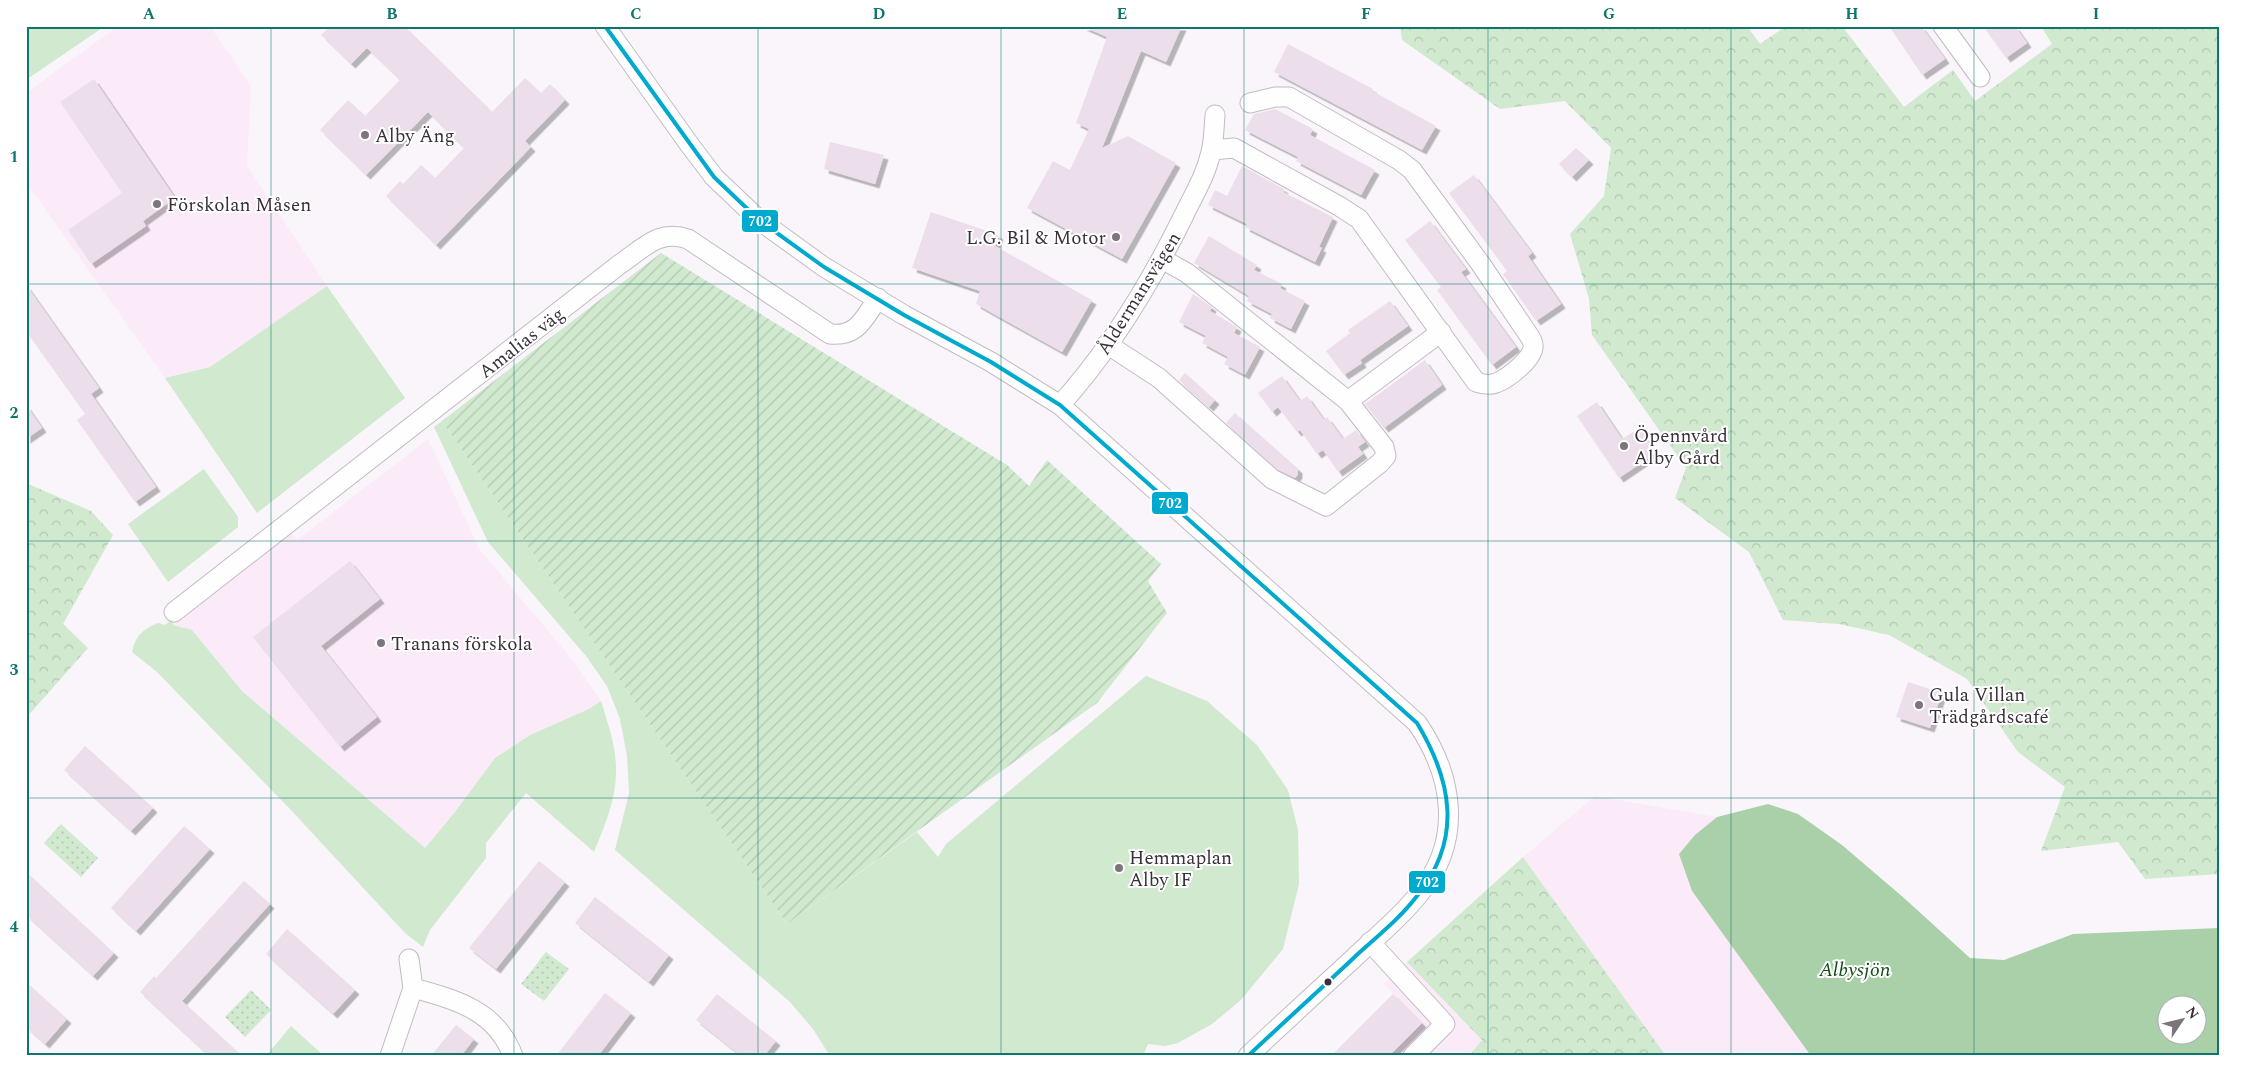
<svg xmlns="http://www.w3.org/2000/svg" width="2245" height="1082" font-family="Spectral,serif">
<style>
.built{fill:#fbebf9}
.grass{fill:#d0e9cf}
.forest{fill:url(#forest-crowns)}
.park{fill:url(#park-dots)}
.garden{fill:url(#garden-furrows)}
.water{fill:#aad0aa;fill-rule:evenodd}
.building{fill:#ecdeeb;filter:url(#shadow)}
.lines{fill:none;stroke-linecap:round;stroke-linejoin:round}
.minor-casing{stroke:#c2bcc2;stroke-width:21}
.minor{stroke:#fefefe;stroke-width:19}
.bus-1-casing{stroke:#fff;stroke-width:8}
.bus-1{stroke:#00a9ce;stroke-width:4}
.grid{fill:none;stroke:#0f766e;stroke-width:1;stroke-opacity:0.55}
.poi-dot{fill:#7d747c;stroke:#fff;stroke-width:2}
.bus-dot{fill:#392f38;stroke:#fff;stroke-width:2}
.labels{text-anchor:middle;stroke-width:4;stroke-linejoin:round;paint-order:stroke}
.poi-label{font-size:19px;fill:#392f38;stroke:#fff;text-anchor:start}
.street-label{font-size:19px;fill:#392f38;stroke:#fff}
.water-label{font-size:20px;font-style:italic;fill:#114c15;stroke:#fff}
.line-badge{stroke:#fff;stroke-width:2}
.badge-label{font-size:14px;text-anchor:middle;font-weight:bold;fill:#fff}
.neatline{fill:none;stroke:#0f766e;stroke-width:2}
.grid-label{font-size:16px;text-anchor:middle;font-weight:bold;fill:#0f766e}
</style>
<defs>
<pattern id="forest-crowns" width="20" height="18" patternUnits="userSpaceOnUse" patternTransform="scale(1.25)"><rect width="20" height="18" fill="#d0e9cf"/><path d="M2 6a3 3 0 1 1 6 0M12 15a3 3 0 1 1 6 0" fill="none" stroke="#b3c8b2"/></pattern>
<pattern id="park-dots" width="8" height="8" patternUnits="userSpaceOnUse" patternTransform="scale(1.25)"><rect width="8" height="8" fill="#d0e9cf"/><path d="M2 2h.1M6 6h.1" fill="none" stroke="#b3c8b2" stroke-width="1.8" stroke-linecap="round"/></pattern>
<pattern id="garden-furrows" width="10" height="10" patternUnits="userSpaceOnUse" patternTransform="scale(1.25)"><rect width="10" height="10" fill="#d0e9cf"/><path d="M-1 1l2-2M0 10L10 0M9 11l2-2" fill="none" stroke="#b3c8b2"/></pattern>
<filter id="shadow"><feDropShadow dx="4.5" dy="4.5" stdDeviation="0" flood-color="#0004"/></filter>
</defs>
<rect width="100%" height="100%" fill="#faf5fa"/>
<!-- built -->
<path class="built" d="M118,26H210L251,86L247,166L327,286L210,367L165,378L26,182V93Z
M428,439L480,550L570,657L601,701L589,709L530,735L495,758L455,812L425,848L242,691L192,630L173,625L172,619L287,527L297,540Z
M1595,796L1717,817L1695,835L1692,891L1811,1056H1666L1523,857Z
M1407,962L1482,1040L1469,1056H1331L1393,994L1384,984Z"/>
<!-- grass -->
<path class="grass" d="M26,26H105L26,80Z
M327,286L405,398L257,513L165,378L210,367Z
M442,421L787,924L917,832L938,857L946,844L1146,676L1207,701L1257,745L1288,790L1298,830L1299,884L1283,949L1241,1000L1212,1024L1178,1043L1165,1046L1148,1044L1143,1056H830L813,1029L790,1002L615,850L629,793L627,756L620,719L607,686L586,656L488,542L434,427Z
M204,469L238,517V527L168,582L128,524Z
M172,619L173,625L192,630L242,691L425,848L455,812L495,758L530,735L589,709L601,701C608,724 617,749 616,773C616,800 604,827 594,852L526,793L486,843V858L430,930L423,947L405,933L290,809L157,672L132,652C135,636 143,629 158,623L165,625Z
M291,1026L324,1056H266Z"/>
<!-- forest -->
<path class="forest" d="M1400,26H1747L1760,44L1786,26H1842L1904,107L1953,70L1975,101L2052,44L2041,26H2219V874L2145,879L2118,842L2041,851L2065,787L2018,752L1967,679L1889,635L1839,624L1783,620L1749,552L1675,498L1686,468L1592,335L1589,299L1570,234L1604,196L1611,148L1565,101L1500,109L1402,40Z
M26,483L91,511L113,535L63,624L88,648L26,718L28,571Z
M1523,857L1666,1056H1469L1482,1040L1407,962Z"/>
<!-- park -->
<path class="park" d="M61,824L98,858L81,877L44,843Z
M546,952L569,969L544,1001L521,984Z
M251,990L271,1010L245,1037L225,1017Z"/>
<!-- garden -->
<path class="garden" d="M661,253L1007,465L1029,486L1047,460L1161,564L1148,581L1167,613L1097,703L787,924L442,421Z"/>
<!-- water -->
<path class="water" d="M1768,804L1798,814L1842,845L1904,898L1970,958L2004,960L2073,934L2219,928V1056H1811L1692,891L1679,854L1695,835L1717,817ZM2168,1004H2198V1034H2168Z"/>
<!-- building -->
<path class="building" d="M330,26H404L492,112L525,78L541,93L550,84L565,100L525,141L531,147L436,245L386,196L400,181L403,184L421,165L435,178L464,148L428,112L366,175L320,130L348,100L365,116L400,80L367,48L351,64L321,35Z
M1082,26H1182L1166,62L1141,51L1102,148L1128,136L1176,163L1122,259L1027,208L1053,161L1070,170L1089,129L1076,123L1107,37Z
M1889,26H1921L1945,59L1922,75Z
M1983,26H2015L2027,43L2006,58Z
M1288,44L1373,89L1372,91L1436,126L1422,150L1274,72Z
M94,79L175,198L143,221L146,226L91,264L68,230L122,193L60,102Z
M1275,109L1313,129L1310,135L1375,170L1361,195L1296,161L1298,157L1245,130L1254,114Z
M830,142L884,155L875,184L824,169Z
M1576,148L1589,160L1572,177L1559,164Z
M1242,166L1284,189L1283,192L1333,217L1319,247L1322,248L1315,262L1245,227L1247,224L1208,205L1215,190L1227,196Z
M1474,175L1532,253L1528,256L1561,304L1536,321L1503,274L1507,271L1449,193Z
M931,212L999,235L995,246L1092,300L1062,352L976,304L980,291L912,268Z
M1430,221L1466,269L1461,272L1516,347L1492,365L1437,290L1441,287L1405,240Z
M1209,236L1257,265L1254,270L1282,284L1280,288L1305,301L1291,329L1270,318L1272,314L1247,301L1249,296L1194,263Z
M26,285L99,388L91,394L156,487L135,502L77,420L85,414L26,331Z
M1193,294L1212,307L1210,311L1237,327L1234,333L1260,347L1245,375L1224,364L1228,357L1202,343L1206,336L1179,322Z
M1390,301L1408,326L1360,360L1362,363L1344,375L1326,351L1350,333L1348,330Z
M1425,360L1442,385L1384,428L1365,404Z
M1185,373L1215,400L1209,407L1179,380Z
M1282,376L1300,401L1307,396L1324,420L1327,417L1343,439L1356,430L1365,442L1358,447L1363,454L1338,472L1323,450L1317,454L1300,430L1297,432L1278,407L1272,412L1258,393Z
M1597,402L1622,439L1639,428L1656,453L1619,478L1577,416Z
M26,405L42,428L26,439Z
M1235,413L1298,469V474L1295,478L1278,470L1226,423Z
M350,561L380,599L321,646L377,717L340,747L253,637Z
M1908,682L1942,693L1930,728L1896,717Z
M85,746L153,808L131,831L64,770Z
M184,826L210,849L136,931L111,908Z
M539,861L565,882L496,969L469,948Z
M26,872L114,953L93,976L26,915Z
M244,881L270,904L182,1001L242,1056H209L140,992L154,976L156,978Z
M595,897L669,955L649,982L575,923Z
M287,929L355,990L333,1014L266,954Z
M26,982L67,1019L45,1044L26,1027Z
M605,993L631,1013L598,1056H556Z
M717,994L776,1041L764,1056H741L696,1020Z
M1393,994L1422,1023L1389,1056H1331Z
M456,1025L474,1039L461,1056H431Z"/>
<g class="lines">
<!-- minor casing -->
<g class="minor-casing">
<path id="minor" d="M605,26L689,144L714,177L759,220L824,267L904,315L991,362L1060,405L1417,723C1454,777 1463,841 1419,894C1400,918 1376,937 1354,958C1319,990 1283,1023 1248,1056
M1943,26L1980,77
M1212,150L1234,148L1339,206L1359,219L1476,382C1482,384 1489,386 1496,383C1507,379 1535,358 1533,345C1533,341 1530,337 1528,334L1480,263L1412,170L1399,160L1289,97H1275L1250,103
M1107,344L1159,378L1272,479L1326,506L1380,463L1386,456L1384,447L1348,401L1187,273L1162,259
M1348,401L1441,332
M1060,405C1109,351 1152,280 1184,215C1194,194 1206,175 1211,152C1214,141 1214,127 1215,115
M174,612L620,264C644,248 658,229 688,239L830,334C858,337 864,318 878,298
M1370,942L1445,1024L1413,1056
M409,959L413,988
M390,1056L413,988C456,1000 496,1010 513,1056"/>
</g>
<!-- minor -->
<use href="#minor" class="minor"/>
<!-- bus-1 casing -->
<g class="bus-1-casing">
<path id="bus-1" d="M605,26L714,177L759,220L824,267L904,315L991,362L1060,405L1417,723C1452,781 1463,839 1417,896C1401,917 1380,934 1360,952C1323,987 1285,1021 1248,1056"/>
</g>
<!-- bus-1 -->
<use href="#bus-1" class="bus-1"/>
</g>
<!-- grid -->
<path class="grid" d="M271,26V1056M514,26V1056M758,26V1056M1001,26V1056M1244,26V1056M1488,26V1056M1731,26V1056M1974,26V1056M26,284H2219M26,541H2219M26,798H2219"/>
<!-- markers -->
<g class="poi-dot">
<circle cx="365" cy="135" r="5"/>
<circle cx="157" cy="204" r="5"/>
<circle cx="1116" cy="237" r="5"/>
<circle cx="1624" cy="446" r="5"/>
<circle cx="381" cy="643" r="5"/>
<circle cx="1919" cy="705" r="5"/>
<circle cx="1119" cy="868" r="5"/>
</g>
<circle class="bus-dot" cx="1328" cy="982" r="4.5"/>
<g class="labels">
<!-- poi labels -->
<g class="poi-label">
<text x="375" y="142">Alby Äng</text>
<text x="167" y="211">Förskolan Måsen</text>
<text x="1106" y="244" text-anchor="end">L.G. Bil &amp; Motor</text>
<text x="1634" y="442">Öpennvård<tspan x="1634" dy="22">Alby Gård</tspan></text>
<text x="391" y="650">Tranans förskola</text>
<text x="1929" y="701">Gula Villan<tspan x="1929" dy="22">Trädgårdscafé</tspan></text>
<text x="1129" y="864">Hemmaplan<tspan x="1129" dy="22">Alby IF</tspan></text>
</g>
<!-- street labels -->
<g class="street-label">
<text transform="translate(1138 293) rotate(-58)" y="7">Åldermansvägen</text>
<text transform="translate(521 342) rotate(-38)" y="7">Amalias väg</text>
</g>
<!-- water labels -->
<g class="water-label">
<text x="1855" y="976">Albysjön</text>
</g>
</g>
<g class="line-badge">
<rect x="741" y="209" width="38" height="24" rx="5" fill="#00a9ce"/>
<rect x="1151" y="491" width="38" height="24" rx="5" fill="#00a9ce"/>
<rect x="1408" y="870" width="38" height="24" rx="5" fill="#00a9ce"/>
</g>
<g class="badge-label">
<text x="760" y="226">702</text>
<text x="1170" y="508">702</text>
<text x="1427" y="887">702</text>
</g>
<!-- border -->
<rect width="2245" height="1082" fill="none" stroke="#ffffff" stroke-width="55"/>
<!-- north arrow -->
<g transform="translate(2182 1020) rotate(55)"><circle r="24" fill="#ffffff" stroke="#b0acaf"/>
<path d="M0-4L9 19L0 12L-9 19Z" fill="#7d747c"/>
<text y="-8" font-size="14" font-weight="bold" text-anchor="middle" fill="#392f38">N</text>
</g>
<rect x="28" y="28" width="2190" height="1026" class="neatline"/>
<g class="grid-label">
<text x="149" y="19">A</text>
<text x="392" y="19">B</text>
<text x="636" y="19">C</text>
<text x="879" y="19">D</text>
<text x="1122" y="19">E</text>
<text x="1366" y="19">F</text>
<text x="1609" y="19">G</text>
<text x="1852" y="19">H</text>
<text x="2096" y="19">I</text>
<text x="14" y="162">1</text>
<text x="14" y="418">2</text>
<text x="14" y="675">3</text>
<text x="14" y="932">4</text>
</g>
</svg>
